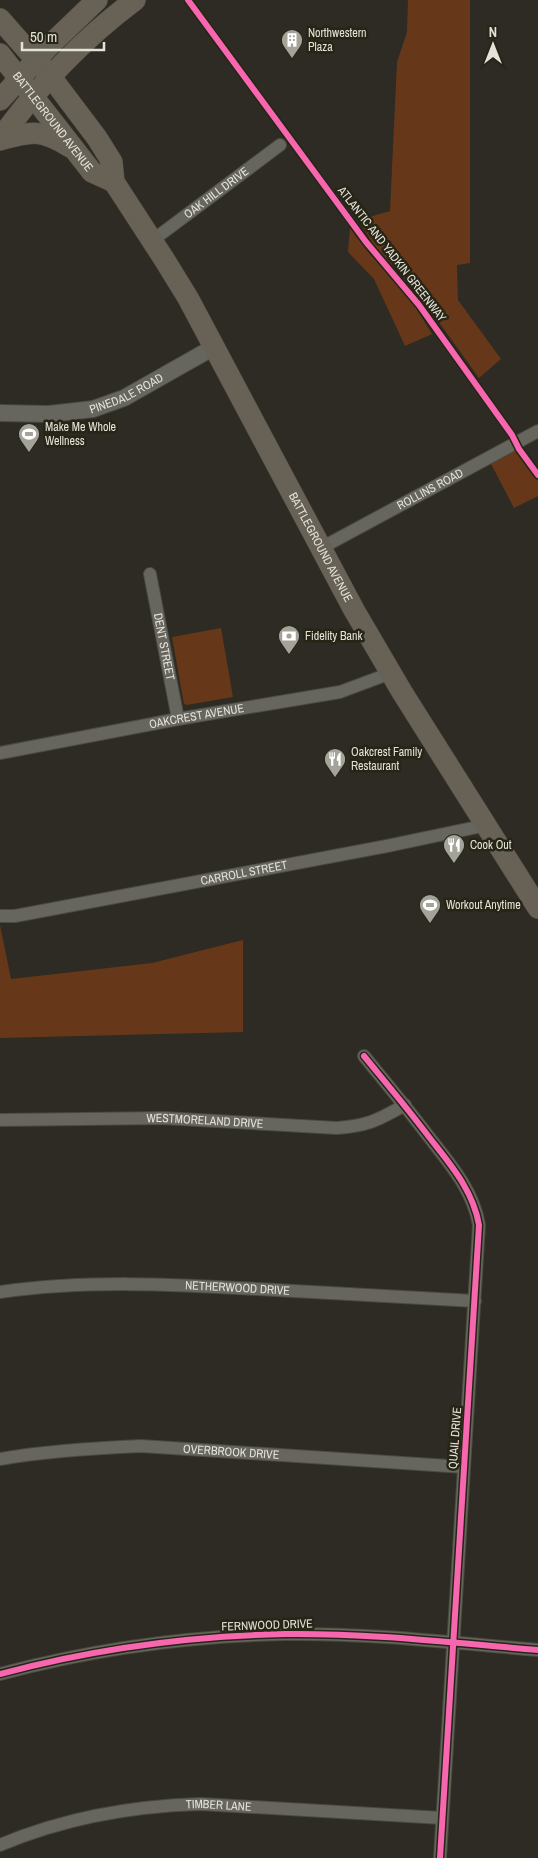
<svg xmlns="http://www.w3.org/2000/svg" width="538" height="1858" font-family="'Archivo Narrow',sans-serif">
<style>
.green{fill:#663819}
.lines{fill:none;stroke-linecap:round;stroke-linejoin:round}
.minor-casing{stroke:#4a4942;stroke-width:14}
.tertiary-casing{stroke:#4a4942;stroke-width:18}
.primary-casing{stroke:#4a4942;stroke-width:22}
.minor{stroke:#66655e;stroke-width:12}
.tertiary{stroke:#66655e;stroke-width:16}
.primary{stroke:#676255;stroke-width:21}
.cycleway-casing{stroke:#272516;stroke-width:9}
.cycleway{stroke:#f766af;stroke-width:6}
.labels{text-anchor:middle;stroke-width:5;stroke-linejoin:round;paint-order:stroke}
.poi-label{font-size:12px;fill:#e4e3d9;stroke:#272516;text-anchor:start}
.street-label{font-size:12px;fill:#e4e3d9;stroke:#272516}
</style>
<rect width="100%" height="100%" fill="#2d2b23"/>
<!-- green -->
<path class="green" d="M408,0H470V263L457,265L458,300L501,359L479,378L418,293L373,244L359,220L390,211L397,62L407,32Z
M350,228L368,252L409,297L432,334L405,346L374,279L348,252Z
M514,449L538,481V496L514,508L490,462Z
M221,628L233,697L187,705L184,704L172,637Z
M0,925L11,979L152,963L243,940V1032L0,1038Z"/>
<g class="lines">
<!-- minor casing -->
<g class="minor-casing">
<g id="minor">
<path id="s1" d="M153,240L280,145"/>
<path id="s2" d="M321,548L538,431"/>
<path id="s3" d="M150,574L178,719"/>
<path id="s4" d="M0,753L178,719L340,692L391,673"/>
<path id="s5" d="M0,916H15L387,846L487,825"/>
<path d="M364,1056C386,1083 408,1109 429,1137C450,1164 473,1190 479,1225L440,1858"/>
<path id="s6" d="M0,1120L163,1118L337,1128C368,1126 378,1120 405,1105"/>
<path id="s7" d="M0,1292C86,1280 172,1284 258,1289C330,1293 403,1297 475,1301"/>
<path id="s8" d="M0,1459C47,1451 93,1448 141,1446L464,1467"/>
<path d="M0,1674C93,1649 188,1636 285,1634C369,1633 454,1643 538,1650"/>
<path id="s9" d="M0,1845C64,1818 132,1806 201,1804L442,1818"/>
</g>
</g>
<!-- tertiary casing -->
<g class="tertiary-casing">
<g id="tertiary">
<path id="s10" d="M0,413L49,414L93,409L124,398L214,347"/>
</g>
</g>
<!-- primary casing -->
<g class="primary-casing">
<g id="primary">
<path id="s11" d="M0,19L51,77L97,138L112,162L114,182L164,259L188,298L354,610L402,692L538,908"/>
<path id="s12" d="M0,54L92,172L114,182"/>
<path d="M0,100L48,47L97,0"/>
<path d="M0,139C38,86 83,39 135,0"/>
<path d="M0,140C32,131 41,129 70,147"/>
</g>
</g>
<!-- minor -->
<use href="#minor" class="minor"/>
<!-- tertiary -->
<use href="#tertiary" class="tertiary"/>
<!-- primary -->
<use href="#primary" class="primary"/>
<!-- cycleway casing -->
<g class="cycleway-casing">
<path id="cycleway" d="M188,0L366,242L419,305L512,435L519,449L538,475
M364,1056C386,1083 408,1109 429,1137C450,1164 473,1190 479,1225L440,1858
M0,1674C93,1649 188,1636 285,1634C369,1633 454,1643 538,1650"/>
</g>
<!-- cycleway -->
<use href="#cycleway" class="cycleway"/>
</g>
<!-- icons -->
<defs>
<g id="building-pin" transform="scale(1.125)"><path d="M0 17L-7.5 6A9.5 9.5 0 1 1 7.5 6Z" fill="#a4a399" stroke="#272516"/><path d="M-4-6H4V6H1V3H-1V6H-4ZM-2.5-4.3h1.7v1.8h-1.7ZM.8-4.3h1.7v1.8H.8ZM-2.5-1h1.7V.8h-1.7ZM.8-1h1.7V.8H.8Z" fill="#fff"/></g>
<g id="stadium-pin" transform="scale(1.125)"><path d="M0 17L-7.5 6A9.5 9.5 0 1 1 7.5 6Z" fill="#a4a399" stroke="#272516"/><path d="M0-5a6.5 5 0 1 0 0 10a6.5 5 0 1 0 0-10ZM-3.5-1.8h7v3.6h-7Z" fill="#fff"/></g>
<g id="bank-pin" transform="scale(1.125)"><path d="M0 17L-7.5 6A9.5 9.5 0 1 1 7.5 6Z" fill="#a4a399" stroke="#272516"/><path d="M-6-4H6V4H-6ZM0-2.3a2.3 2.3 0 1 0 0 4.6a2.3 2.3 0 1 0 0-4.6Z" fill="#fff"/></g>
<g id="restaurant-pin" transform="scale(1.125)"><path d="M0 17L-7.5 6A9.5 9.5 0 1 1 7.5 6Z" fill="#a4a399" stroke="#272516"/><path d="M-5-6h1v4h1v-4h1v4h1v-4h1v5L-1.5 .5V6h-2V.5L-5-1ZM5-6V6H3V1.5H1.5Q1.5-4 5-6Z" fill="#fff"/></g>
</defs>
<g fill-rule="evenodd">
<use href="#building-pin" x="292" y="40"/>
<use href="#stadium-pin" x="29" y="434"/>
<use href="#bank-pin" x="289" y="636"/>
<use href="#restaurant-pin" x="335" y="759"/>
<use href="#restaurant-pin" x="454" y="845"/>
<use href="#stadium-pin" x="430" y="905"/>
</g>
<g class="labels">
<!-- poi labels -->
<g class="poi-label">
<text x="308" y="37">Northwestern<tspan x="308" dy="14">Plaza</tspan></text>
<text x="45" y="431">Make Me Whole<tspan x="45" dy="14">Wellness</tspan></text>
<text x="305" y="640">Fidelity Bank</text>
<text x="351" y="756">Oakcrest Family<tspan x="351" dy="14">Restaurant</tspan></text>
<text x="470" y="849">Cook Out</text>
<text x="446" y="909">Workout Anytime</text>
</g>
<!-- street labels -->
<g class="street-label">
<text dy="4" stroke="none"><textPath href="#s12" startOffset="86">BATTLEGROUND AVENUE</textPath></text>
<text dy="4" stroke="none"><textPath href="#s1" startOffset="79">OAK HILL DRIVE</textPath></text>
<text transform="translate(392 254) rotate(52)" y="4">ATLANTIC AND YADKIN GREENWAY</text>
<text dy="4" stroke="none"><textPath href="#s10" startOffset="130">PINEDALE ROAD</textPath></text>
<text dy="4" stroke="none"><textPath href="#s2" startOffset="124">ROLLINS ROAD</textPath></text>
<text dy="4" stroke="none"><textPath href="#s11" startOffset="622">BATTLEGROUND AVENUE</textPath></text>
<text dy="4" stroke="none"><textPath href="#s3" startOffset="74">DENT STREET</textPath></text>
<text dy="4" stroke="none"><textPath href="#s4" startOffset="200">OAKCREST AVENUE</textPath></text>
<text dy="4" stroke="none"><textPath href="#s5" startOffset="248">CARROLL STREET</textPath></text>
<text dy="4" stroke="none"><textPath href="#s6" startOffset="205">WESTMORELAND DRIVE</textPath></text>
<text dy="4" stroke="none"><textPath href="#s7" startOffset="238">NETHERWOOD DRIVE</textPath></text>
<text transform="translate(455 1438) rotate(-86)" y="4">QUAIL DRIVE</text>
<text dy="4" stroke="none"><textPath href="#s8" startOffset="232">OVERBROOK DRIVE</textPath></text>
<text transform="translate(267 1625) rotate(-2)" y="4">FERNWOOD DRIVE</text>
<text dy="4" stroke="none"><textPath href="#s9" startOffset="224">TIMBER LANE</textPath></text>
</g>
</g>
<!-- north arrow -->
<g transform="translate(493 45)" stroke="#272516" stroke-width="4" paint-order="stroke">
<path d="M0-4L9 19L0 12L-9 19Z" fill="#e4e3d9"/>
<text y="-8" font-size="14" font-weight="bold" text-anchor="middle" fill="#e4e3d9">N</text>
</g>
<!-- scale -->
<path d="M22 42v8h82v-8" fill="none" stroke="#e4e3d9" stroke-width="2.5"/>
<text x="30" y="42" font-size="15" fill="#e4e3d9" stroke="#272516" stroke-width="4" paint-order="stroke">50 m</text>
</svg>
